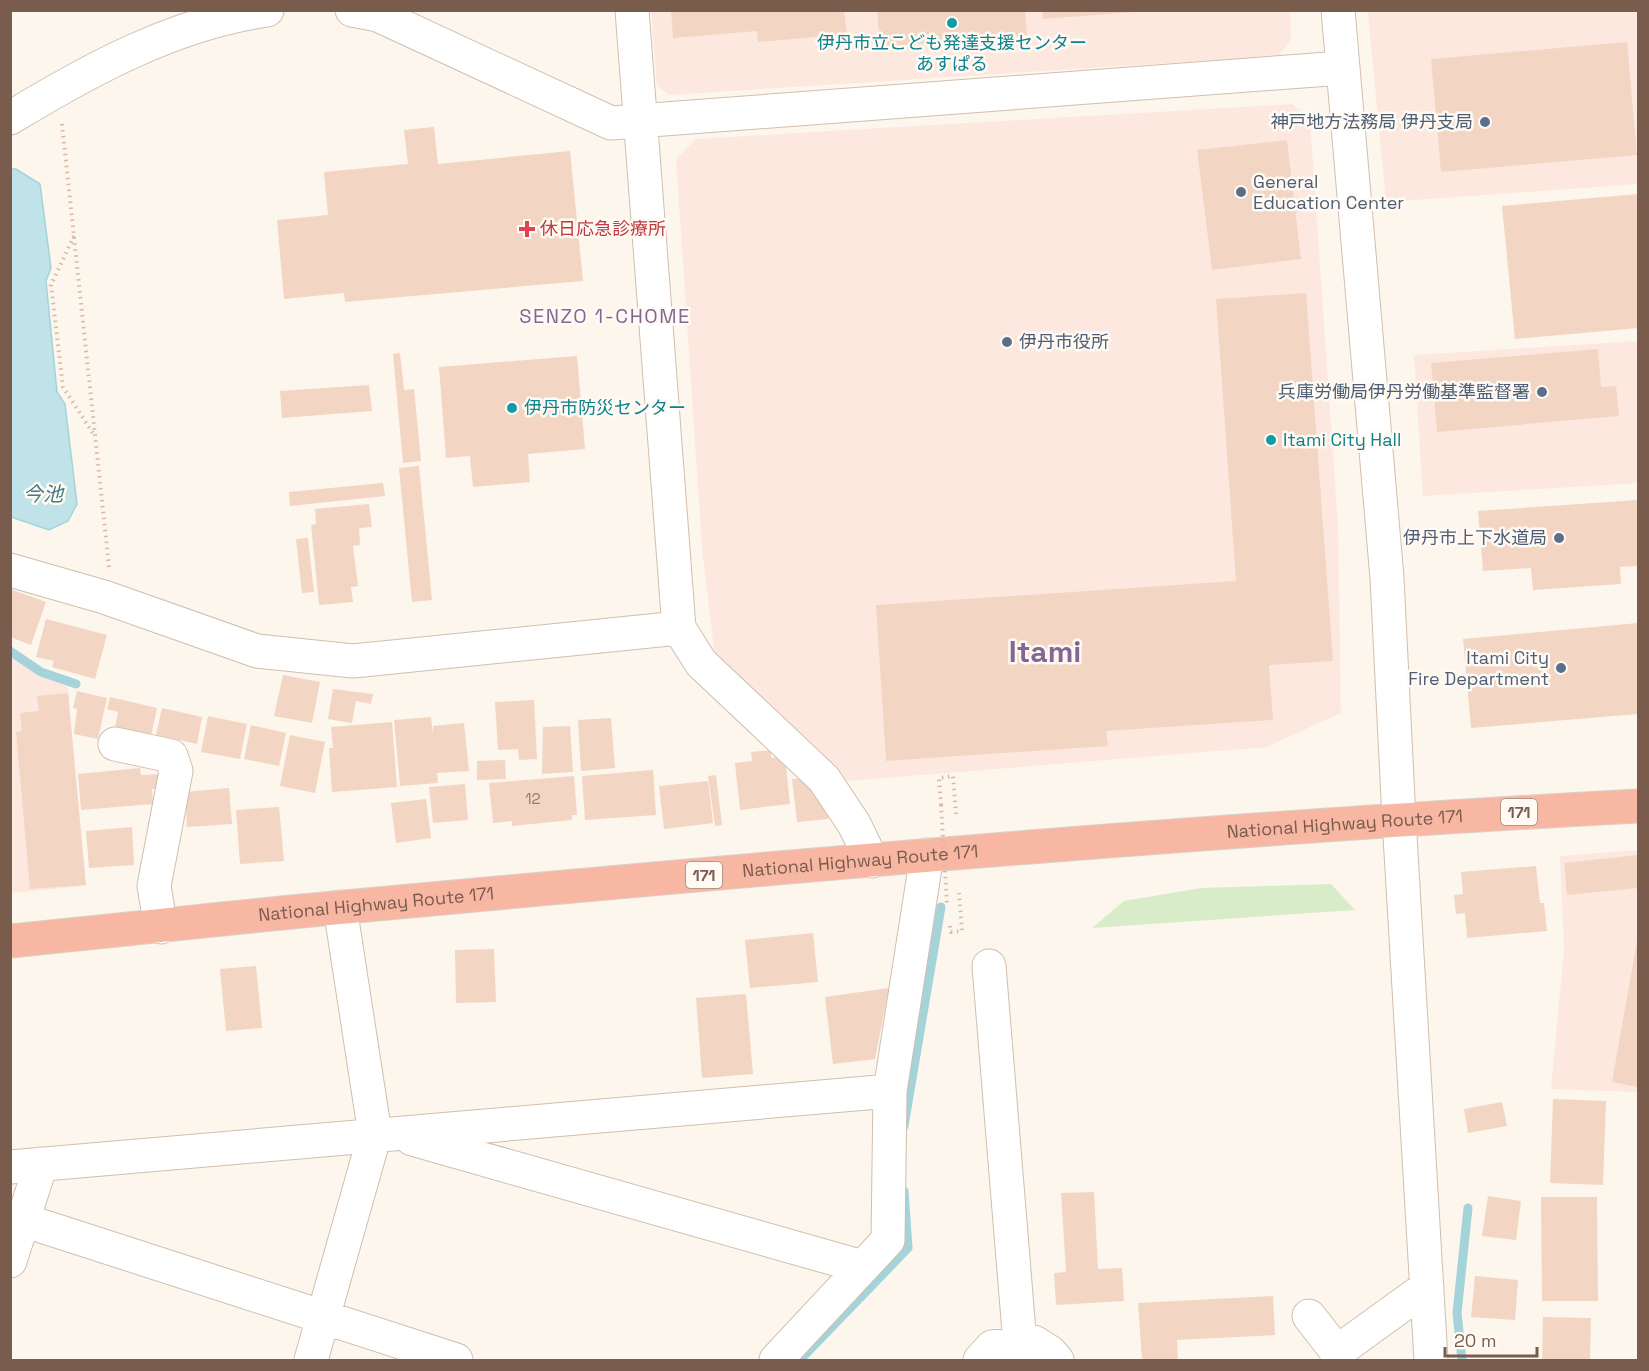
<svg xmlns="http://www.w3.org/2000/svg" width="1649" height="1371" font-family="'Space Grotesk','Noto Sans JP',sans-serif">
<style>
.commercial{fill:#fde8e0}
.green{fill:#d8ecc9}
.water{fill:#bfe3e8;stroke:#a5d3da;stroke-width:1.5}
.lines{fill:none;stroke-linecap:round;stroke-linejoin:round}
.stream{stroke:#a5d3da;stroke-width:9}
.building{fill:#f3d5c3}
.minor-casing{stroke:#d1beb0;stroke-width:35}
.highway-casing{stroke:#dad1cd;stroke-width:35}
.path{stroke:#d9b8a5;stroke-width:4;stroke-dasharray:1.5 4.5;stroke-linecap:butt}
.minor{stroke:#fff;stroke-width:33}
.highway{stroke:#f7b7a3;stroke-width:33}
.path-bridge{stroke:#d9b8a5;stroke-width:4;stroke-dasharray:1.5 4.5;stroke-linecap:butt}
.culture-dot{fill:#0f9aa8;stroke:#fffaf3;stroke-width:2}
.service-dot{fill:#5c6f8a;stroke:#fffaf3;stroke-width:2}
.health-dot{fill:#e0444e;stroke:#fffaf3;stroke-width:2}
.labels{text-anchor:middle;stroke-width:5;stroke-linejoin:round;paint-order:stroke}
.number-label{font-size:15px;fill:#987a6a}
.shield{fill:#fffaf3;stroke:#a28b7f;stroke-width:1.5}
.shield-label{font-size:16px;font-weight:bold;fill:#7a5c4d}
.culture-label{font-size:18px;fill:#0d838f;stroke:#fffaf3;text-anchor:start}
.service-label{font-size:18px;fill:#4e5e75;stroke:#fffaf3;text-anchor:end}
.health-label{font-size:18px;fill:#be3a42;stroke:#fffaf3;text-anchor:start}
.street-label{font-size:18px;fill:#7a5c4d;stroke:#fffaf3}
.neighbourhood-label{font-size:20px;letter-spacing:1.5px;fill:#846695;stroke:#fffaf3}
.water-label{font-size:20px;font-style:italic;fill:#437c86;stroke:#fffaf3}
.town-label{font-size:30px;font-weight:bold;fill:#846695;stroke:#fffaf3}
</style>
<rect width="100%" height="100%" fill="#fdf6ec"/>
<!-- commercial -->
<path class="commercial" d="M1290,10L1291,40L1278,56L669,95L657,85L651,11Z
M1370,10L1638,11V184L1386,202L1368,14Z
M1292,104L1310,119L1338,526L1341,713L1267,747L834,782L716,666L702,548L676,159L696,139Z
M1638,341V483L1423,496L1414,355Z
M10,657L68,687L85,886L11,893Z
M1638,850V1092L1551,1089L1564,949L1560,856Z"/>
<!-- green -->
<path class="green" d="M1331,884L1355,910L1092,928L1124,901L1201,888Z"/>
<!-- water -->
<path class="water" d="M11,169H16L40,184L51,268L46,281L57,392L65,404L77,504L68,521L49,530L11,517Z"/>
<g class="lines">
<!-- stream -->
<path class="stream" d="M10,651L41,672L76,684
M904,1126L941,907
M800,1360L908,1248L904,1191
M1462,1360L1457,1313L1468,1208"/>
</g>
<!-- building -->
<path class="building" d="M671,10H844L847,34L758,42L757,31L673,38Z
M877,10H1025L1027,35L880,47Z
M1042,10H1134V12L1043,19Z
M1627,42L1637,155L1441,172L1431,59Z
M434,127L438,164L570,151L583,281L345,302L344,293L284,299L277,220L328,215L324,172L408,164L404,130Z
M1287,140L1301,259L1212,270L1197,150Z
M1638,194V328L1515,339L1502,206Z
M1306,293L1333,661L1269,665L1273,720L1106,731L1108,746L886,761L876,605L1236,581L1216,299Z
M1598,349L1601,387L1616,386L1619,416L1437,432L1431,363Z
M400,353L404,390L414,389L421,461L403,463L393,354Z
M577,356L585,449L528,454L530,482L473,487L470,456L446,458L439,367Z
M369,385L372,411L282,418L280,391Z
M419,466L432,600L412,602L399,468Z
M383,483L385,496L290,506L289,492Z
M1638,500V566L1620,567L1621,584L1533,590L1531,568L1483,571L1478,511Z
M369,504L372,527L359,528L360,545L353,546L358,586L351,587L353,602L319,605L311,525L316,524L315,509Z
M308,538L314,592L302,593L296,539Z
M10,589L46,602L31,645L10,637Z
M46,619L107,635L95,679L52,667L54,661L36,657Z
M1638,623V714L1471,728L1463,639Z
M283,675L320,682L312,723L274,716Z
M333,689L373,694L371,704L356,701L352,723L328,719Z
M77,691L107,698L98,739L74,734L77,709L73,708Z
M68,693L86,885L30,889L16,732L22,731L20,713L39,711L37,696Z
M110,697L157,708L151,736L114,733L118,712L107,709Z
M534,700L537,759L519,760L518,749L498,750L495,702Z
M162,708L202,717L197,744L156,735Z
M208,716L247,724L240,759L201,752Z
M431,717L433,735V726L464,723L469,771L437,773L438,783L400,786L394,720Z
M611,718L615,768L581,771L578,720Z
M392,722L397,787L332,792L329,748H333L331,727Z
M251,725L286,733L279,766L244,759Z
M570,726L573,772L542,774L543,727Z
M290,735L325,742L315,793L280,786Z
M771,750V758L785,757L790,804L740,810L735,763L752,761L751,752Z
M505,760L506,779L477,780V761Z
M140,768L141,775L163,774L165,788L152,789L153,804L81,810L78,774Z
M653,770L656,815L585,820L582,776Z
M716,775L722,825L715,826L708,776Z
M574,776L577,815H572V820L512,826V821L493,823L489,783Z
M804,778L827,810L828,819L797,822L792,779Z
M708,781L713,823L664,829L659,786Z
M465,784L468,820L433,823L429,787Z
M229,788L232,824L187,827L185,792Z
M426,799L431,838L396,843L391,803Z
M279,807L284,861L240,864L236,810Z
M132,827L134,865L89,868L86,831Z
M1638,855V888L1567,895L1564,863Z
M1536,866L1540,903H1544L1547,931L1467,938L1465,913L1456,914L1454,895L1463,894L1461,872Z
M813,933L818,982L750,988L745,940Z
M1637,941H1638V1087L1612,1082Z
M494,949L496,1002L456,1003L455,950Z
M256,966L262,1028L226,1031L220,969Z
M889,988L875,1059L833,1064L825,997Z
M746,994L753,1074L702,1078L696,998Z
M1553,1099L1606,1101L1603,1185L1550,1183Z
M1502,1102L1507,1126L1468,1133L1464,1109Z
M1094,1192L1098,1269L1122,1268L1124,1301L1056,1305L1054,1273L1066,1272L1061,1193Z
M1488,1196L1521,1201L1516,1240L1482,1236Z
M1541,1197H1597L1598,1301H1542Z
M1475,1276L1518,1280L1515,1320L1471,1317Z
M1273,1296L1275,1335L1177,1340L1178,1360H1142L1138,1303Z
M1543,1317L1591,1318L1590,1360H1542Z"/>
<g class="lines">
<!-- minor casing -->
<g class="minor-casing">
<path id="minor" d="M352,10L378,15L611,123L1342,68
M632,10L679,628L701,663L824,779L854,824L872,861
M1338,10L1387,578L1399,819L1431,1360
M10,118C91,69 173,24 267,10
M10,570L104,597L257,651L353,661L679,628
M115,744L171,756L176,771L154,886L161,927
M989,966L1020,1344
M412,1139L863,1267
M10,1167L890,1091
M23,1220L456,1360
M10,1261L41,1164
M1309,1316L1337,1352
M311,1360L375,1134L340,907
M776,1360L888,1240L890,1091L927,855
M980,1360L992,1347L1034,1342L1050,1352L1057,1360
M1337,1360V1352L1427,1287"/>
</g>
<!-- highway casing -->
<g class="highway-casing">
<g id="highway">
<path id="s1" d="M10,941C122,930 234,917 345,907C776,867 1207,829 1638,806"/>
</g>
</g>
<!-- path -->
<path class="path" d="M62,124L109,567
M74,236L51,285L63,387L94,435
M941,805L939,778L953,776L956,814
M950,926L951,932L962,931L959,893"/>
<!-- minor -->
<use href="#minor" class="minor"/>
<!-- highway -->
<use href="#highway" class="highway"/>
<!-- path-bridge -->
<path class="path-bridge" d="M941,805L947,904"/>
</g>
<!-- markers -->
<g class="culture-dot">
<circle cx="952" cy="23" r="6"/>
<circle cx="512" cy="408" r="6"/>
<circle cx="1271" cy="440" r="6"/>
</g>
<g class="service-dot">
<circle cx="1485" cy="122" r="6"/>
<circle cx="1241" cy="192" r="6"/>
<circle cx="1007" cy="342" r="6"/>
<circle cx="1542" cy="392" r="6"/>
<circle cx="1559" cy="538" r="6"/>
<circle cx="1561" cy="668" r="6"/>
</g>
<path class="health-dot" d="M524 220h6v6h6v6h-6v6h-6v-6h-6v-6h6z"/>
<g class="labels">
<!-- number labels -->
<g class="number-label">
<text x="533" y="804">12</text>
</g>
<!-- shield labels -->
<g class="shield">
<rect x="1501" y="799" width="36" height="26" rx="4.5"/>
<rect x="686" y="862" width="36" height="26" rx="4.5"/>
</g>
<g class="shield-label">
<text x="1519" y="818">171</text>
<text x="704" y="881">171</text>
</g>
<!-- culture labels -->
<g class="culture-label">
<text x="952" y="49" text-anchor="middle">伊丹市立こども発達支援センター<tspan x="952" dy="21">あすぱる</tspan></text>
<text x="524" y="414">伊丹市防災センター</text>
<text x="1283" y="446">Itami City Hall</text>
</g>
<!-- service labels -->
<g class="service-label">
<text x="1473" y="128">神戸地方法務局 伊丹支局</text>
<text x="1253" y="188" text-anchor="start">General<tspan x="1253" dy="21">Education Center</tspan></text>
<text x="1019" y="348" text-anchor="start">伊丹市役所</text>
<text x="1530" y="398">兵庫労働局伊丹労働基準監督署</text>
<text x="1547" y="544">伊丹市上下水道局</text>
<text x="1549" y="664">Itami City<tspan x="1549" dy="21">Fire Department</tspan></text>
</g>
<!-- health labels -->
<g class="health-label">
<text x="540" y="235">休日応急診療所</text>
</g>
<!-- street labels -->
<g class="street-label">
<text dy="6" stroke="none"><textPath href="#s1" startOffset="1340">National Highway Route 171</textPath></text>
<text dy="6" stroke="none"><textPath href="#s1" startOffset="854">National Highway Route 171</textPath></text>
<text dy="6" stroke="none"><textPath href="#s1" startOffset="368">National Highway Route 171</textPath></text>
</g>
<!-- neighbourhood labels -->
<g class="neighbourhood-label">
<text x="605" y="323">SENZO 1-CHOME</text>
</g>
<!-- water labels -->
<g class="water-label">
<text x="43" y="501">今池</text>
</g>
<!-- town labels -->
<g class="town-label">
<text x="1045" y="662">Itami</text>
</g>
</g>
<!-- border -->
<rect width="1649" height="1371" fill="none" stroke="#7a5c4d" stroke-width="24"/>
<!-- scale -->
<path d="M1445 1347v9h92v-9" fill="none" stroke="#7a5c4d" stroke-width="3"/>
<text x="1454" y="1347" font-size="18" fill="#7a5c4d" stroke="#fffaf3" stroke-width="4.5" paint-order="stroke">20 m</text>
</svg>
